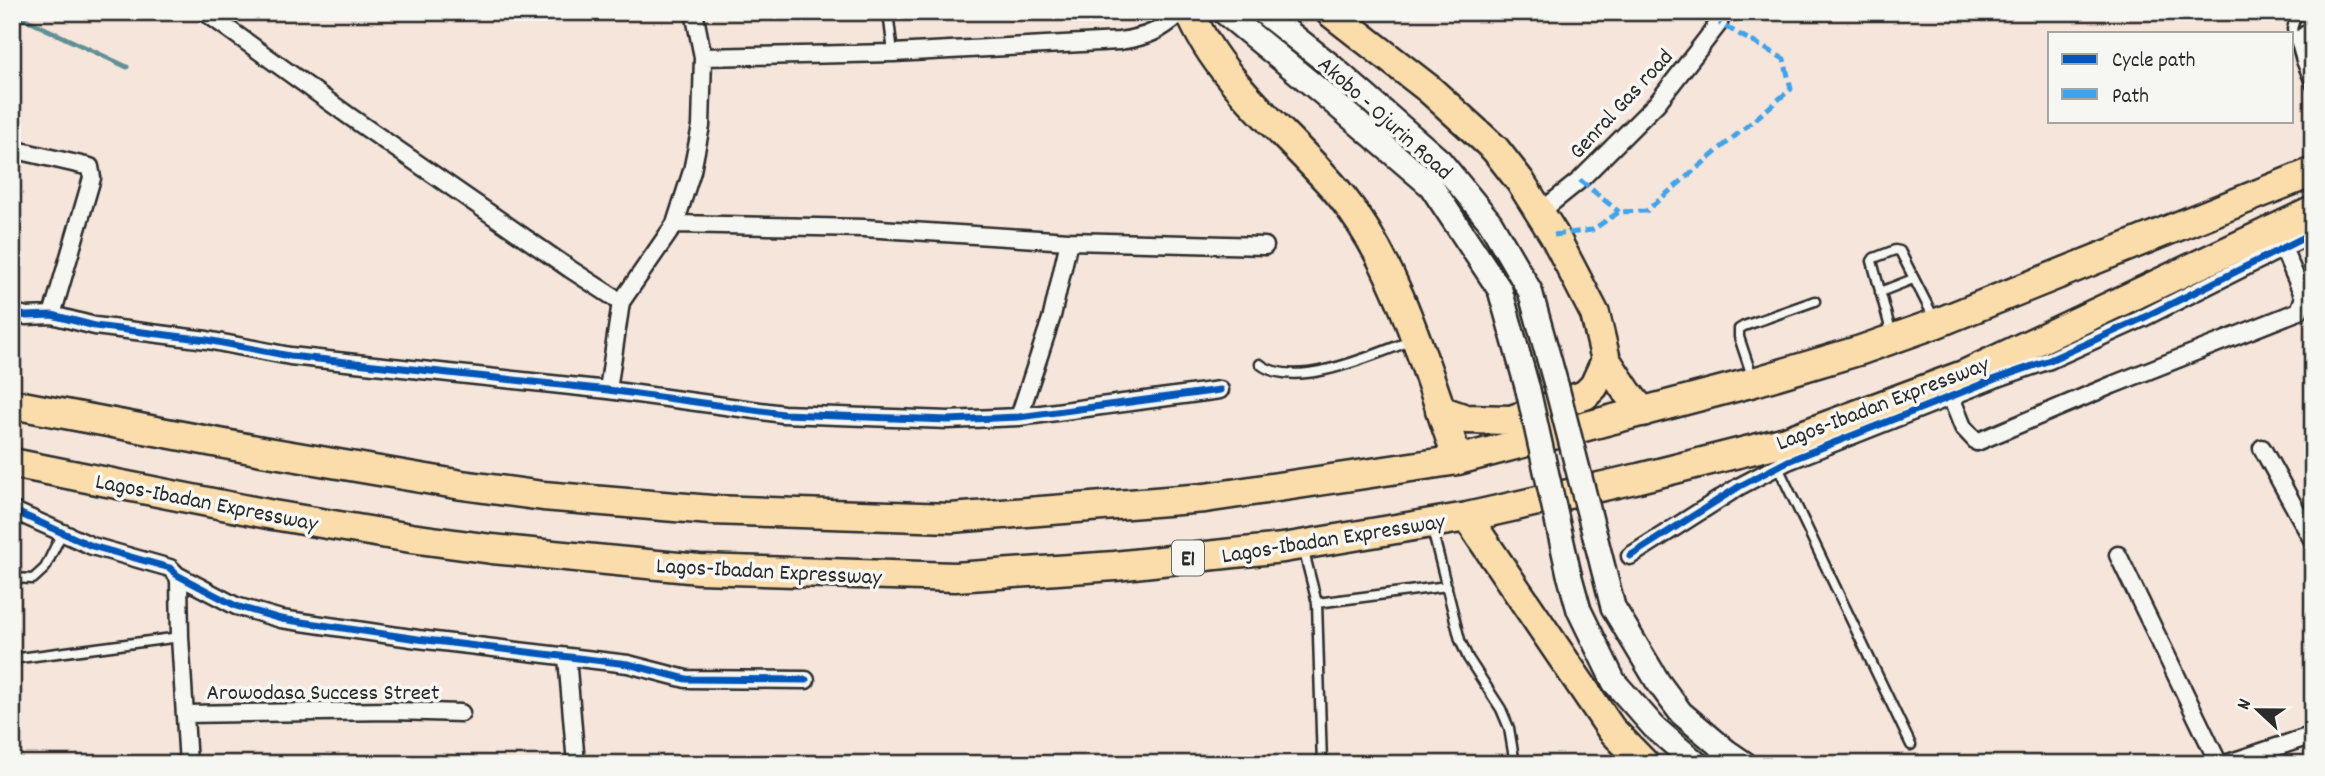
<svg xmlns="http://www.w3.org/2000/svg" width="2325" height="776" font-family="Dekko,sans-serif">
<style>
.lines{fill:none;stroke-linecap:round;stroke-linejoin:round}
.stream{stroke:#609095;stroke-width:5}
.service-casing{stroke:#2b2b2b;stroke-width:13}
.minor-casing{stroke:#2b2b2b;stroke-width:21}
.secondary-casing{stroke:#2b2b2b;stroke-width:28}
.motorway-casing{stroke:#2b2b2b;stroke-width:33}
.service{stroke:#f6f6f2;stroke-width:8}
.minor{stroke:#f6f6f2;stroke-width:16}
.secondary{stroke:#f6f6f2;stroke-width:23}
.motorway{stroke:#faddab;stroke-width:28}
.secondary-bridge-casing{stroke:#2b2b2b;stroke-width:28;stroke-linecap:butt}
.secondary-bridge{stroke:#f6f6f2;stroke-width:23}
.quiet{stroke:#3ea3eb;stroke-width:5;stroke-dasharray:10 5;stroke-linecap:butt}
.cycleway-casing{stroke:#f6f6f2;stroke-width:11}
.cycleway{stroke:#0057b8;stroke-width:7}
.labels{text-anchor:middle;stroke-width:7;stroke-linejoin:round;paint-order:stroke}
.shield{fill:#f6f6f2;stroke:#686867;stroke-width:2}
.shield-label{font-size:21px;font-weight:bold;fill:#2b2b2b}
.street-label{font-size:23px;fill:#2b2b2b;stroke:#f6f6f2}
</style>
<rect width="100%" height="100%" fill="#f5e5db"/>
<filter id="ink" filterUnits="userSpaceOnUse"><feTurbulence type="fractalNoise" baseFrequency=".0143" numOctaves="2"/><feDisplacementMap in="SourceGraphic" scale="14" xChannelSelector="R" yChannelSelector="G"/><feConvolveMatrix kernelMatrix="1 2 1 2 8 2 1 2 1" color-interpolation-filters="sRGB"/></filter>
<g filter="url(#ink)">
<g class="lines">
<!-- stream -->
<path class="stream" d="M12,13L127,67"/>
<!-- service casing -->
<g class="service-casing">
<path id="service" d="M888,12L893,53
M2297,12L2292,29L2301,61L2313,90
M2300,48V34L2313,24
M1880,292L1913,279
M1892,335L1872,261L1874,258L1895,250L1900,251L1934,318
M1260,364C1294,391 1373,355 1410,341
M1753,379L1739,337V329L1744,326L1815,301
M1778,467L1911,745
M1432,529L1460,640L1468,658L1501,709L1509,728L1515,764
M1303,548L1317,603L1322,764
M12,578L33,579L45,568L62,533
M1317,603L1447,586
M12,659L180,637"/>
</g>
<!-- minor casing -->
<g class="minor-casing">
<path id="minor" d="M205,12L349,116L570,269L621,302
M703,57L893,53L1119,41C1148,37 1160,31 1182,12
M12,149L90,167L92,178L52,315
M1539,213L1580,180L1657,103L1719,23L1722,12
M675,224L864,228L1069,241L1265,246
M12,312L26,316L52,315L95,326L207,340L290,356L608,390L783,414L948,420L1019,417L1220,390
M608,390L621,302L675,224L692,171L701,126L703,57L694,12
M1951,397L1963,427L1977,442L2112,385L2299,311L2304,297L2283,248
M1019,417L1052,316L1069,241
M2262,448L2313,541
M12,510L92,546L170,568L177,575L236,606L281,619L418,639L628,664L686,679L806,680
M2118,555L2219,764
M1630,556L1740,486L1788,461L1995,379L2050,360L2141,319L2313,233
M177,575L179,580L180,637L188,764
M567,657L576,764
M185,714L393,711L461,713
M2225,764L2313,735"/>
</g>
<!-- secondary casing -->
<g class="secondary-casing">
<path id="secondary" d="M1224,12L1325,95L1431,186L1500,290L1528,390
M1263,12L1330,65L1440,161L1490,222L1530,291L1557,388
M1595,536L1613,607L1658,682L1681,713L1726,751L1745,764
M1569,574L1579,610L1614,682L1654,727L1697,764"/>
</g>
<!-- motorway casing -->
<g class="motorway-casing">
<path id="motorway" d="M1190,12C1218,83 1295,139 1342,197C1400,269 1427,374 1458,460
M1330,12L1429,89L1495,149L1520,181L1554,235L1595,314L1606,360L1627,392L1643,412
M12,404L262,451L462,485L543,496L711,510L951,518L1205,498L1458,460L1754,382L1861,350L1937,323L2313,172
M1440,410L1466,419L1511,420L1585,395L1594,386L1606,360
M12,463L273,515L411,538L492,549L699,569L955,577L1115,566L1234,553L1283,548L1467,517L1639,478L1786,441L1966,374L2313,211
M1467,517L1611,729L1645,764"/>
</g>
<!-- service -->
<use href="#service" class="service"/>
<!-- minor -->
<use href="#minor" class="minor"/>
<!-- secondary -->
<use href="#secondary" class="secondary"/>
<!-- motorway -->
<use href="#motorway" class="motorway"/>
<!-- secondary-bridge casing -->
<g class="secondary-bridge-casing">
<path id="secondary-bridge" d="M1557,388L1595,536
M1528,390L1569,574"/>
</g>
<!-- secondary-bridge -->
<use href="#secondary-bridge" class="secondary-bridge"/>
<!-- quiet -->
<path class="quiet" d="M1580,180L1619,212
M1554,235L1592,230L1619,212L1646,211L1791,89L1784,59L1719,23"/>
<!-- cycleway casing -->
<g class="cycleway-casing">
<path id="cycleway" d="M12,312L26,316L52,315L95,326L207,340L290,356L608,390L783,414L948,420L1019,417L1220,390
M12,510L92,546L170,568L177,575L236,606L281,619L418,639L628,664L686,679L806,680
M1630,556L1740,486L1788,461L1995,379L2050,360L2141,319L2313,233"/>
</g>
<!-- cycleway -->
<use href="#cycleway" class="cycleway"/>
</g>
</g>
<g class="labels">
<!-- shield labels -->
<rect class="shield" x="1172" y="540.5" width="32" height="35" rx="5"/>
<g class="shield-label">
<text x="1188" y="565">E1</text>
</g>
<!-- street labels -->
<g class="street-label">
<text transform="translate(1620 103) rotate(-47)" y="8">Genral Gas road</text>
<text transform="translate(1386 117) rotate(42)" y="8">Akobo - Ojurin Road</text>
<text transform="translate(1882 402) rotate(-21)" y="8">Lagos-Ibadan Expressway</text>
<text transform="translate(207 501) rotate(11)" y="8">Lagos-Ibadan Expressway</text>
<text transform="translate(1333 537) rotate(-9)" y="8">Lagos-Ibadan Expressway</text>
<text transform="translate(769 570) rotate(3)" y="8">Lagos-Ibadan Expressway</text>
<text x="323" y="699">Arowodasa Success Street</text>
</g>
</g>
<!-- margin -->
<rect width="2325" height="776" fill="none" stroke="#f6f6f2" stroke-width="42"/>
<rect x="21" y="21" width="2283" height="734" fill="none" stroke="#2b2b2b" stroke-width="2.5" filter="url(#ink)"/>
<!-- legend -->
<rect x="2048" y="32" width="245" height="91" fill="#f6f6f2" stroke="#a5a5a2" stroke-width="2"/>
<rect x="2062" y="54" width="35" height="10" fill="#0057b8" stroke="#a5a5a2" stroke-width="2"/>
<text x="2112" y="66" font-size="21" fill="#2b2b2b">Cycle path</text>
<rect x="2062" y="89" width="35" height="10" fill="#3ea3eb" stroke="#a5a5a2" stroke-width="2"/>
<text x="2112" y="102" font-size="21" fill="#2b2b2b">Path</text>
<!-- north arrow -->
<g transform="translate(2258 710) rotate(292)" stroke="#f6f6f2" stroke-width="5" paint-order="stroke">
<path d="M0-5L12 26L0 18L-12 26Z" fill="#2b2b2b"/>
<text y="-10" font-size="19" font-weight="bold" text-anchor="middle" fill="#2b2b2b">N</text>
</g>
</svg>
